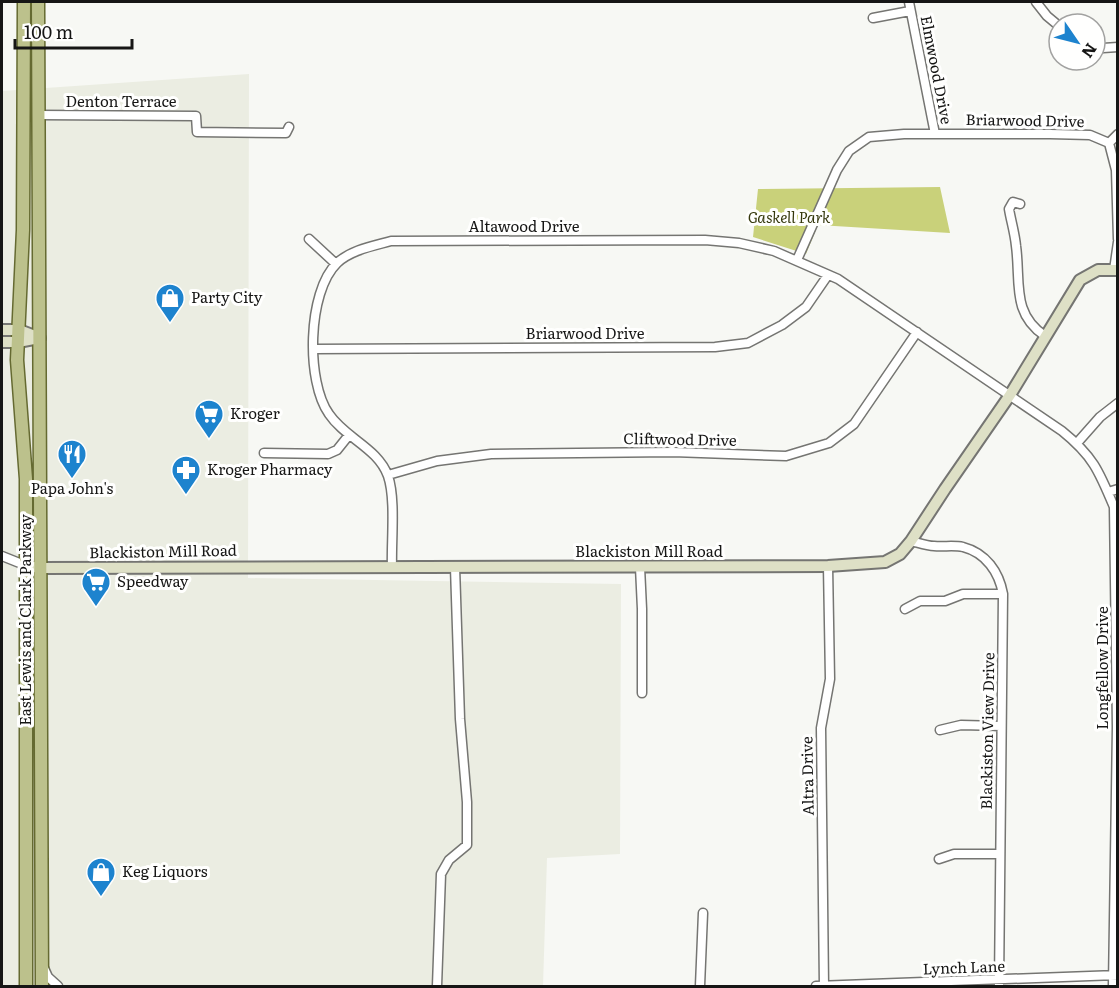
<svg xmlns="http://www.w3.org/2000/svg" width="1119" height="988" font-family="Literata,serif">
<style>
.built{fill:#ebede2}
.green{fill:#c9d17a}
.lines{fill:none;stroke-linecap:round;stroke-linejoin:round}
.minor-casing{stroke:#757572;stroke-width:11}
.secondary-casing{stroke:#757572;stroke-width:14}
.primary-casing{stroke:#656a31;stroke-width:15}
.minor{stroke:#fff;stroke-width:8}
.secondary{stroke:#dee0c6;stroke-width:10}
.primary{stroke:#bcc18c;stroke-width:12}
.labels{text-anchor:middle;stroke-width:6;stroke-linejoin:round;paint-order:stroke}
.street-label{font-size:15px;fill:#161615;stroke:#fffffe}
.park-label{font-size:15px;font-style:italic;fill:#35380d;stroke:#fffffe}
.poi-label{font-size:15px;fill:#161615;stroke:#fffffe;text-anchor:start}
</style>
<rect width="100%" height="100%" fill="#f7f8f4"/>
<!-- built -->
<path class="built" d="M249,74L248,578L621,584L620,854L547,858L543,986H2V91Z"/>
<!-- green -->
<path class="green" d="M940,187L950,233L818,225L806,254L753,237L758,189Z"/>
<g class="lines">
<!-- minor casing -->
<g class="minor-casing">
<path id="minor" d="M909,2L935,134
M1036,2L1047,16L1059,26
M873,18L910,11
M1095,45L1103,48L1118,47
M39,115L196,116L197,132L286,133L289,127
M1118,134L1109,143L1116,170L1118,239
M1020,204L1013,202L1009,209C1011,221 1015,234 1016,246C1021,282 1011,313 1045,336
M309,239L336,264
M797,260L837,170L849,151L869,137L904,134H1050L1090,135L1109,143
M1114,270L1118,242
M314,349L715,347L748,343L782,325L806,307L828,275
M1077,443L1100,417L1118,403
M264,453L328,454L337,450L349,435
M388,475L437,461L491,454L673,452L786,456L829,443L854,424L917,332
M1108,492L1118,489
M911,541C919,543 927,546 934,546C943,547 954,545 963,547C986,553 999,572 1003,594L999,986
M2,556L27,566
M392,567C391,543 396,499 388,476C378,448 345,438 329,414C306,382 307,292 337,263C351,250 373,246 391,241L705,240L739,243L774,251L838,279L1062,431C1093,456 1099,471 1114,507L1117,727L1113,986
M640,567L642,609V693
M905,609L920,601H945L963,594H1003
M940,730L961,725L1001,726
M939,859L954,854H1000
M44,968L48,977L58,986
M437,986L441,874L449,860L467,845V802L460,719L455,567
M700,986L703,913
M816,986L1117,975
M824,986L821,728L830,679L828,566"/>
</g>
<!-- secondary casing -->
<g class="secondary-casing">
<path id="secondary" d="M2,330H19L40,338
M2,342H18L39,338
M27,566L41,568L828,566L885,562L900,554L911,541L945,489L1010,395L1080,280L1098,270H1118"/>
</g>
<!-- primary casing -->
<g class="primary-casing">
<path id="primary" d="M24,2L23,230L17,360L26,479V986
M38,2L42,986"/>
</g>
<!-- minor -->
<use href="#minor" class="minor"/>
<!-- secondary -->
<use href="#secondary" class="secondary"/>
<!-- primary -->
<use href="#primary" class="primary"/>
</g>
<!-- icons -->
<defs>
<g id="shop-pin" transform="scale(1.5)"><path d="M0 17L-7.5 6A9.5 9.5 0 1 1 7.5 6Z" fill="#1d83ce" stroke="#fffffe"/><path d="M-5-2.5h2.3a2.7 3.5 0 0 1 5.4 0H5L5.5 6h-11ZM-1.5-2.5h3a1.5 2.3 0 0 0-3 0Z" fill="#fff"/></g>
<g id="supermarket-pin" transform="scale(1.5)"><path d="M0 17L-7.5 6A9.5 9.5 0 1 1 7.5 6Z" fill="#1d83ce" stroke="#fffffe"/><path d="M-6-5.5h2.5l.6 2H6L4.5 2H-2.5L-4.4-4H-6ZM-1.5 3.2a1.3 1.3 0 1 0 .1 0ZM3 3.2a1.3 1.3 0 1 0 .1 0Z" fill="#fff"/></g>
<g id="restaurant-pin" transform="scale(1.5)"><path d="M0 17L-7.5 6A9.5 9.5 0 1 1 7.5 6Z" fill="#1d83ce" stroke="#fffffe"/><path d="M-5-6h1v4h1v-4h1v4h1v-4h1v5L-1.5 .5V6h-2V.5L-5-1ZM5-6V6H3V1.5H1.5Q1.5-4 5-6Z" fill="#fff"/></g>
<g id="pharmacy-pin" transform="scale(1.5)"><path d="M0 17L-7.5 6A9.5 9.5 0 1 1 7.5 6Z" fill="#1d83ce" stroke="#fffffe"/><path d="M-2-6h4v4h4v4h-4v4h-4v-4h-4v-4h4Z" fill="#fff"/></g>
</defs>
<g fill-rule="evenodd">
<use href="#shop-pin" x="170" y="298"/>
<use href="#supermarket-pin" x="209" y="414"/>
<use href="#restaurant-pin" x="72" y="454"/>
<use href="#pharmacy-pin" x="186" y="470"/>
<use href="#supermarket-pin" x="96" y="582"/>
<use href="#shop-pin" x="101" y="872"/>
</g>
<g class="labels">
<!-- street labels -->
<g class="street-label">
<text transform="translate(936 70) rotate(79)" y="5">Elmwood Drive</text>
<text x="121" y="107">Denton Terrace</text>
<text transform="translate(1025 121) rotate(1)" y="5">Briarwood Drive</text>
<text x="524" y="232">Altawood Drive</text>
<text x="585" y="339">Briarwood Drive</text>
<text transform="translate(680 440) rotate(1)" y="5">Cliftwood Drive</text>
<text transform="translate(163 552) rotate(-1)" y="5">Blackiston Mill Road</text>
<text x="649" y="557">Blackiston Mill Road</text>
<text transform="translate(26 620) rotate(-90)" y="5">East Lewis and Clark Parkway</text>
<text transform="translate(1103 668) rotate(-90)" y="5">Longfellow Drive</text>
<text transform="translate(988 731) rotate(-89)" y="5">Blackiston View Drive</text>
<text transform="translate(808 776) rotate(-91)" y="5">Altra Drive</text>
<text transform="translate(964 968) rotate(-2)" y="5">Lynch Lane</text>
</g>
<!-- park labels -->
<g class="park-label">
<text x="789" y="223">Gaskell Park</text>
</g>
<!-- poi labels -->
<g class="poi-label">
<text x="191" y="303">Party City</text>
<text x="230" y="419">Kroger</text>
<text x="207" y="475">Kroger Pharmacy</text>
<text x="72" y="494" text-anchor="middle">Papa John's</text>
<text x="117" y="587">Speedway</text>
<text x="122" y="877">Keg Liquors</text>
</g>
</g>
<!-- border -->
<rect width="1119" height="988" fill="none" stroke="#161615" stroke-width="6"/>
<!-- north arrow -->
<g transform="translate(1077 42) rotate(125)"><circle r="28" fill="#fffffe" stroke="#a2a2a1" stroke-width="1.5"/>
<path d="M0-4.5L10 22L0 15L-10 22Z" fill="#1d83ce"/>
<text y="-9" font-size="16" font-weight="bold" text-anchor="middle" fill="#161615">N</text>
</g>
<!-- scale -->
<path d="M15 39v9h117v-9" fill="none" stroke="#161615" stroke-width="3"/>
<text x="24" y="39" font-size="18" fill="#161615" stroke="#fffffe" stroke-width="4.5" paint-order="stroke">100 m</text>
</svg>
